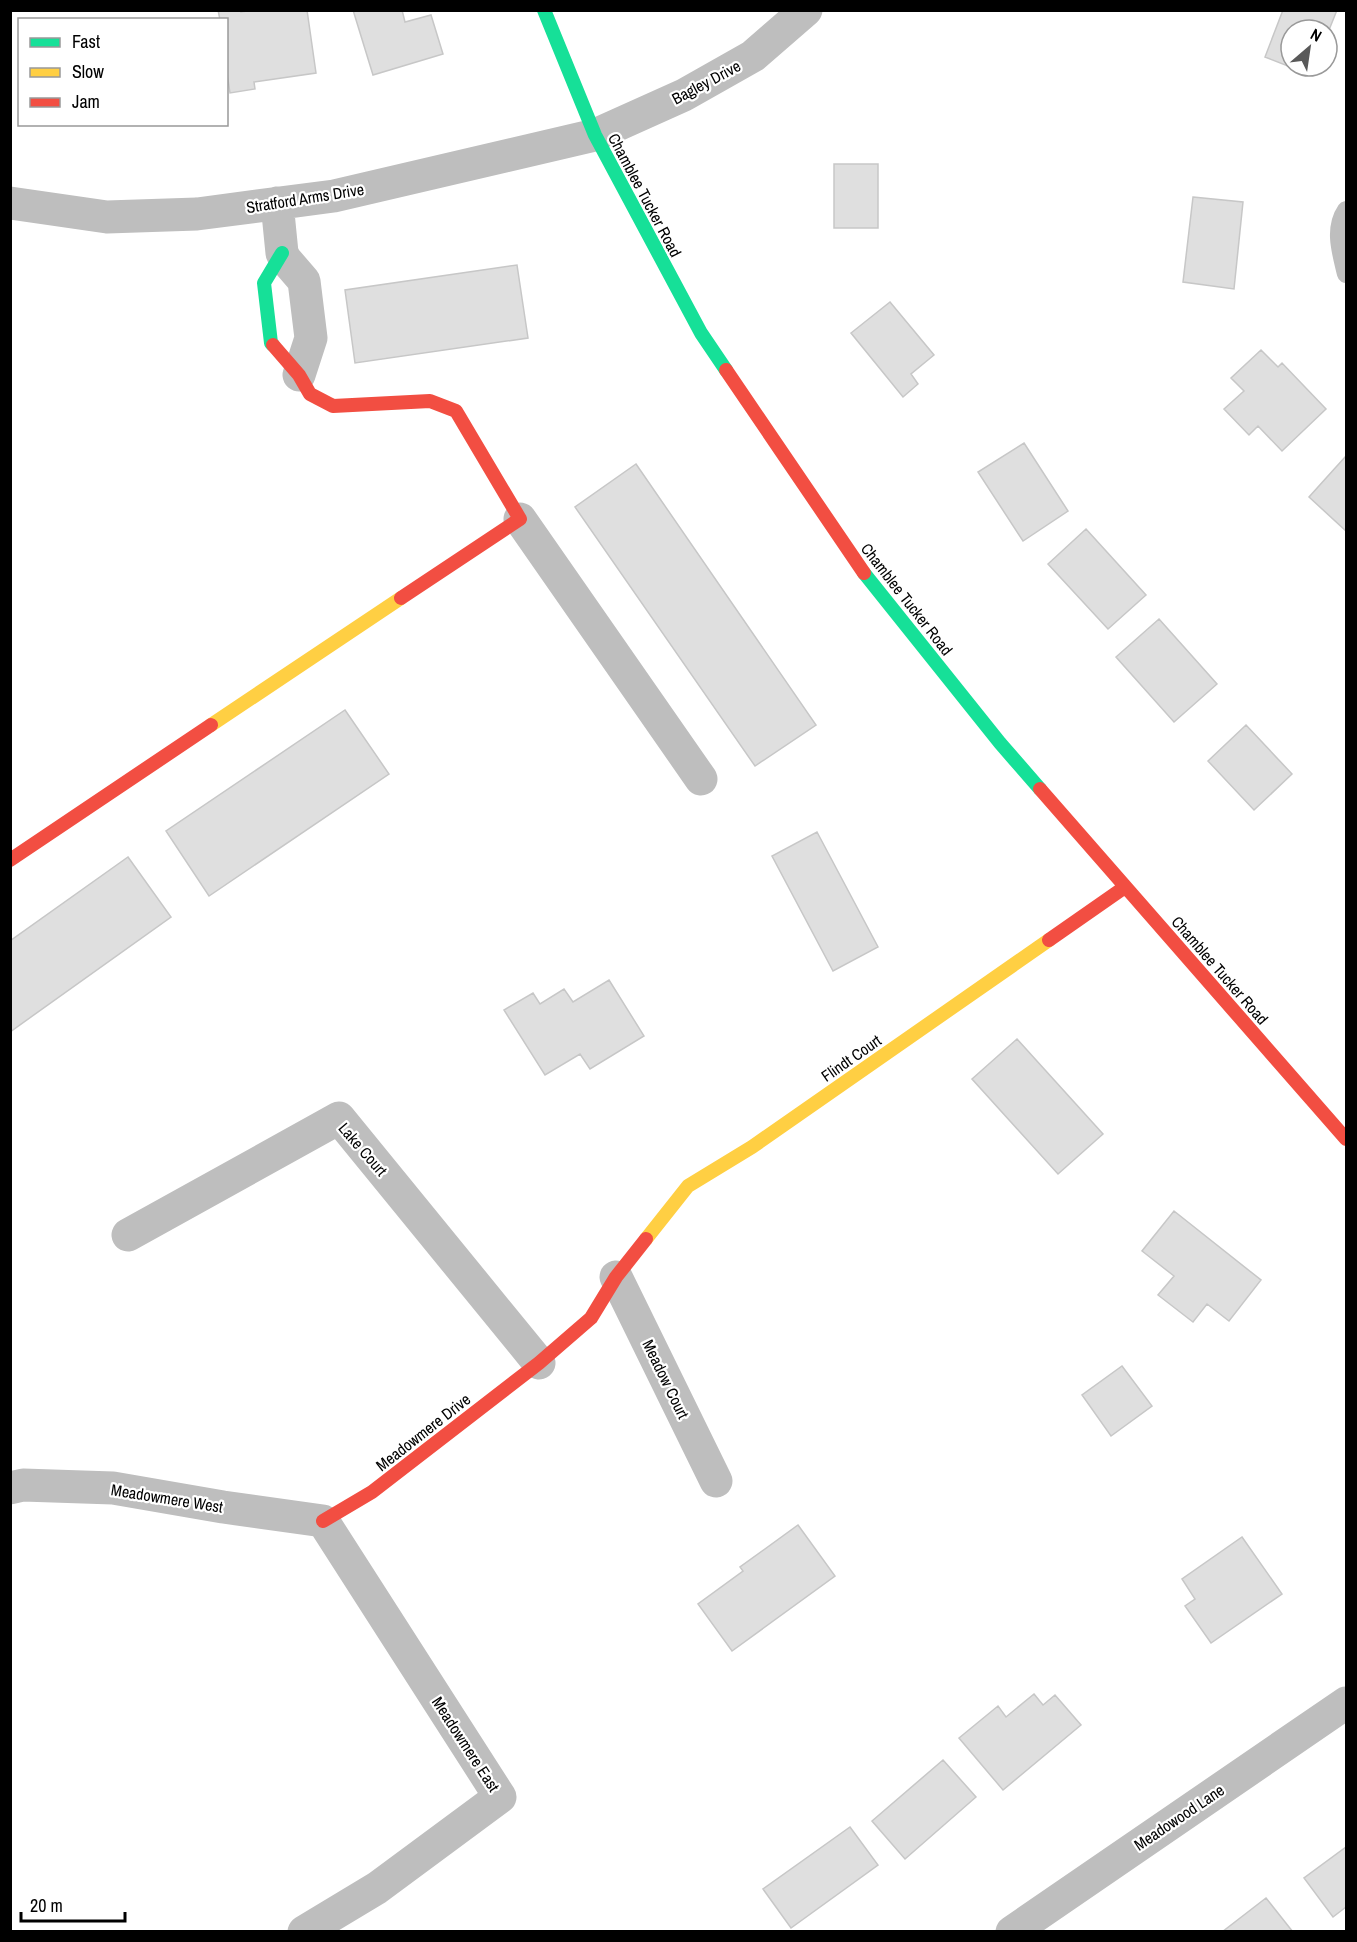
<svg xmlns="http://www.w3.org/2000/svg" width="1357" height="1942" font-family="'Archivo Narrow',sans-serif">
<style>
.building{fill:#dfdfdf;stroke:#c7c7c7;stroke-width:1.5}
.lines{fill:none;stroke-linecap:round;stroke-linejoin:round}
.lane{stroke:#bebebe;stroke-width:18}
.street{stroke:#bebebe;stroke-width:33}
.fast{stroke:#16e098;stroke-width:14}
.slow{stroke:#ffcf43;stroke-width:14}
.jam{stroke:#f24e42;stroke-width:14}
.labels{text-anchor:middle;stroke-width:4.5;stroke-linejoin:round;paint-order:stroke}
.street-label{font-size:16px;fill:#000;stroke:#fff}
</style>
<rect width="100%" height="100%" fill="#fff"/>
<!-- building -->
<path class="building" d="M218,10H241V12L254,10H307L316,73L254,82L255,89L230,93L226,66V20H220Z
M353,10H402L405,22L431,15L443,54L373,75Z
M1283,10H1337L1327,35V30H1291V66H1315L1311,75L1265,57Z
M834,164H878V228H834Z
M1193,197L1243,202L1234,289L1183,282Z
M517,265L528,338L355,363L345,290Z
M890,302L934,355L911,374L918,384L903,397L851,333Z
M1261,350L1278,367L1282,363L1326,409L1282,451L1258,426L1249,435L1224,409L1244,391L1231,378Z
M1024,443L1068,511L1023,541L978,472Z
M1346,456V531L1309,497Z
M636,464L816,725L755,766L575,507Z
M1086,529L1146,595L1108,629L1048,564Z
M1159,619L1217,684L1174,722L1116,657Z
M345,710L389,774L209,896L166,831Z
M1246,725L1292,774L1254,810L1208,761Z
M817,832L878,947L833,971L772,856Z
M128,857L171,917L10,1032V941Z
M609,980L644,1036L590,1069L580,1054L545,1075L504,1010L533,993L540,1004L564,989L573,1002Z
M1017,1039L1103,1134L1058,1174L972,1079Z
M1174,1211L1261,1280L1229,1321L1207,1304L1193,1322L1158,1295L1174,1276L1142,1251Z
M1122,1366L1152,1406L1111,1436L1082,1395Z
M798,1525L835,1576L732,1651L698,1604L743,1571L740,1567Z
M1242,1537L1282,1594L1211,1643L1185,1606L1195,1599L1182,1579Z
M1034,1694L1043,1705L1055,1695L1081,1725L1003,1790L959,1738L998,1706L1006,1717Z
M943,1760L976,1797L905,1859L872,1821Z
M850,1827L878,1865L791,1928L763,1889Z
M1346,1847V1907L1333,1917L1304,1878Z
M1266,1898L1293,1932H1222Z"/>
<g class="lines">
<!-- lane -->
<path class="lane" d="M1346,210C1333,229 1341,253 1346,274"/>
<!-- street -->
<path class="street" d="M10,203L107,217L197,214L334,196L595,135L684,95L753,56L806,10
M277,203L282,253L285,259L304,281L311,338L299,375
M520,519L701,779
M128,1235L339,1118L539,1363
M616,1277L716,1481
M10,1488L23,1485L113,1488L223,1507L323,1521L500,1797L377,1888L304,1932
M1012,1932L1346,1703"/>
<!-- fast -->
<path class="fast" d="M544,10L595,135L701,333L726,370
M273,345L271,343L264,283L282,253
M864,573L1000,743L1040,789"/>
<!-- slow -->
<path class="slow" d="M211,725L401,598
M646,1239L688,1186L752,1147L1049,940"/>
<!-- jam -->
<path class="jam" d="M273,345L299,375L310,394L333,406L430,401L456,411L520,519L401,598
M726,370L864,573
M1040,789L1346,1139
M10,860L211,725
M1049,940L1125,887
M323,1521L372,1492L539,1363L591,1318L616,1277L646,1239"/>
</g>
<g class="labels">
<!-- street labels -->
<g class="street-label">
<text transform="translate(706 82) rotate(-28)" y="6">Bagley Drive</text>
<text transform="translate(645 195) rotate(62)" y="6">Chamblee Tucker Road</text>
<text transform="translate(305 198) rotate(-9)" y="6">Stratford Arms Drive</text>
<text transform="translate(907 599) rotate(52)" y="6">Chamblee Tucker Road</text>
<text transform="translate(1220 970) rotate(49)" y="6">Chamblee Tucker Road</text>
<text transform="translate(851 1058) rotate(-35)" y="6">Flindt Court</text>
<text transform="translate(363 1149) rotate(49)" y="6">Lake Court</text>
<text transform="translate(666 1379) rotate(64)" y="6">Meadow Court</text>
<text transform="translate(423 1432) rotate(-38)" y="6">Meadowmere Drive</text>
<text transform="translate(167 1498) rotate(9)" y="6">Meadowmere West</text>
<text transform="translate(466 1744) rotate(57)" y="6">Meadowmere East</text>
<text transform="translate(1179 1817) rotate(-34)" y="6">Meadowood Lane</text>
</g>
</g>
<!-- border -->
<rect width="1357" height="1942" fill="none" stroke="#000000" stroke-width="24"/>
<!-- legend -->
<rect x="18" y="18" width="210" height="108" fill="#ffffff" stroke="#999999" stroke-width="1.5"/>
<rect x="30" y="38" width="30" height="9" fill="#16e098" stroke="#999999" stroke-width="1.5"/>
<text x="72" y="48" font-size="18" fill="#000000">Fast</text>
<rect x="30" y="68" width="30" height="9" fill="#ffcf43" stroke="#999999" stroke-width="1.5"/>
<text x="72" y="78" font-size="18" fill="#000000">Slow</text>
<rect x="30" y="98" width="30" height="9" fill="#f24e42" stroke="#999999" stroke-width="1.5"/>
<text x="72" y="108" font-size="18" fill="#000000">Jam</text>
<!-- north arrow -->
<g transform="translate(1309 48) rotate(29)"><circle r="28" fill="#ffffff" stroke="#999999" stroke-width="1.5"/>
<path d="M0-4.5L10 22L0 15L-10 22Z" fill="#595959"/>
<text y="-9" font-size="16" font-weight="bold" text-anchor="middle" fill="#000000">N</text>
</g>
<!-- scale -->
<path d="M21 1912v9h104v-9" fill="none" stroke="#000000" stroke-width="3"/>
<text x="30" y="1912" font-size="18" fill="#000000" stroke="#ffffff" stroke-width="4.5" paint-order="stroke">20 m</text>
</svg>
